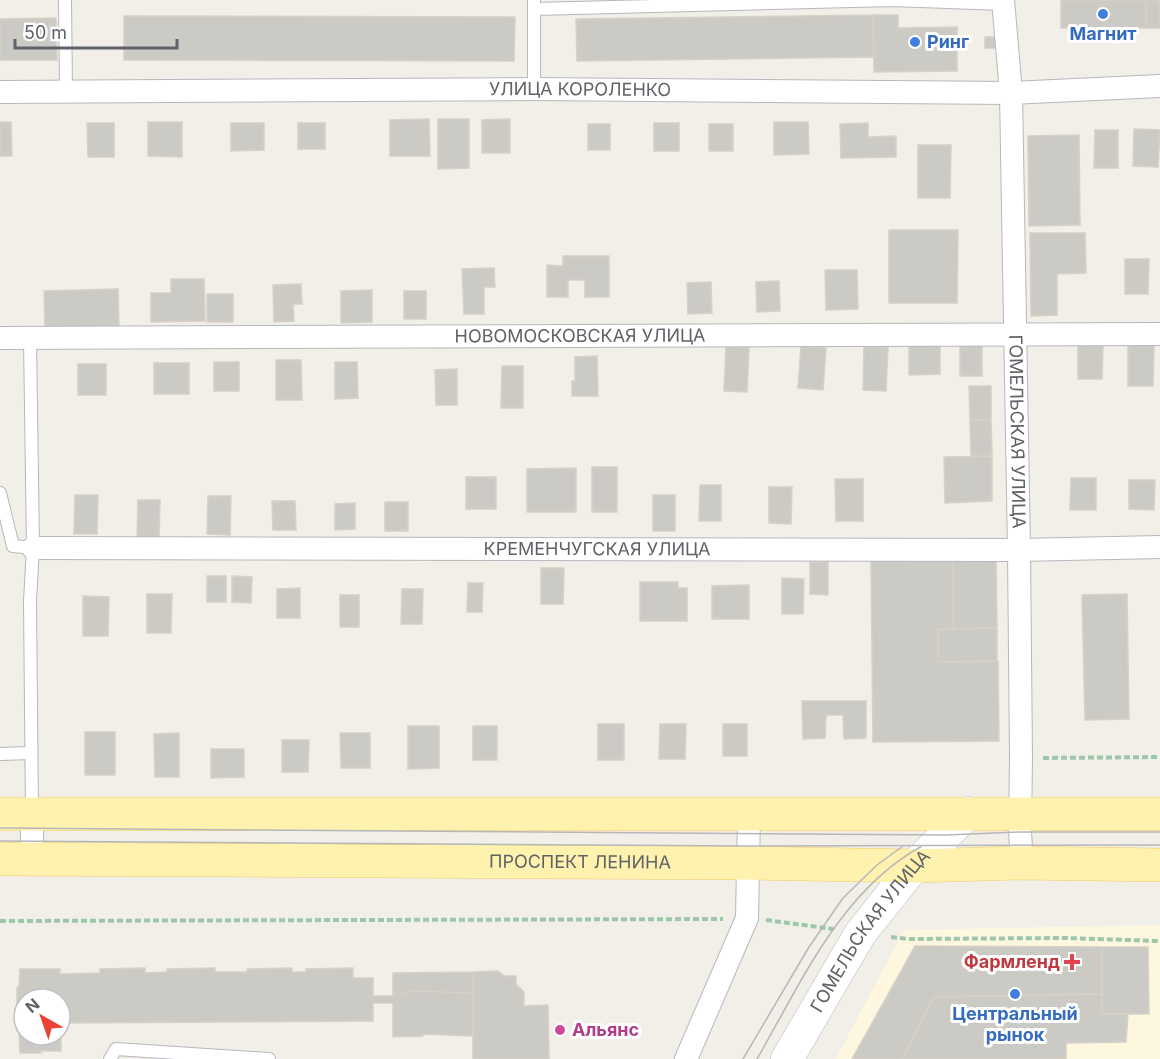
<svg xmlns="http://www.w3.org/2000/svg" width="1160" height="1059" font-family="Inter,sans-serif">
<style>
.commercial{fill:#fef7e0}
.building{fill:#cccac5;stroke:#d6d1c6;stroke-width:1.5;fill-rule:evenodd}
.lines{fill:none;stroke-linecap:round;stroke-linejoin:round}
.lane-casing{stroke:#b5b8bc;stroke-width:14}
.street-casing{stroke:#b5b8bc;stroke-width:24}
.secondary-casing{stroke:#b6babf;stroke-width:33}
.primary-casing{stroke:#f2c960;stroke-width:34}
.path{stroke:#9cc7a9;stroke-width:4;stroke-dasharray:6 3;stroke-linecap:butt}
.lane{stroke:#fff;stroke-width:12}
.street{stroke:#fff;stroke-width:22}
.secondary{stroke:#fff;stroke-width:32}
.primary{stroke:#fff2af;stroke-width:33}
.tram{stroke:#b6b7b8;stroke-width:1.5}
.shop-dot{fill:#3f7fe0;stroke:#fff;stroke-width:2}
.health-dot{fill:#e0444e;stroke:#fff;stroke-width:2}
.hotel-dot{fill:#d1479c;stroke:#fff;stroke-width:2}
.labels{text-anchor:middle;stroke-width:6;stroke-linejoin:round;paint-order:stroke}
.shop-label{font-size:18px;font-weight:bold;fill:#366cbe;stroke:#fff}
.street-label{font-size:18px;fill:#5f6368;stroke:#fff}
.health-label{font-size:18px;font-weight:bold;fill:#be3a42;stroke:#fff;text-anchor:end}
.hotel-label{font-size:18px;font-weight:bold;fill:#b23c85;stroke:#fff;text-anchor:start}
</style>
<rect width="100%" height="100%" fill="#f1efe8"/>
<!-- commercial -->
<path class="commercial" d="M1160,925V1059H836L904,930Z"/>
<!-- building -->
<path class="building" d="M1061,0H1146V28H1061Z
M1146,0H1160V28H1146Z
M873,15L874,57L577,61L576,19Z
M873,15H898V28L957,27V71L874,72Z
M124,16L515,17L514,61L124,60Z
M56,18L57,60H0V19Z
M985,37H998L997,48H985Z
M429,119L430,156H390V120Z
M438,119H469V168L438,169Z
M510,119V153H482V120Z
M0,122H11L12,156H0Z
M148,122H182V157L148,156Z
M774,122H808L809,154L774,155Z
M87,123H114V157H88Z
M231,123H264V150L231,151Z
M298,123H325V149H298Z
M654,123H679V151H654Z
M868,123V137L896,136V157L841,158L840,124Z
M588,124H610V150H588Z
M709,124H733V151H709Z
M1134,129L1160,130L1158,167L1133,166Z
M1095,130H1118V168H1094Z
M1079,135L1080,225L1029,226L1028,136Z
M918,145H951L950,198H918Z
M889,230H958L957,303H889Z
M1030,233H1085L1086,273L1057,274V315L1031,316Z
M563,256H609V297H585V280H568V297H547V265L563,266Z
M1125,259H1149L1148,294H1125Z
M494,268L495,287H484V314H464L462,269Z
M825,270H857L858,309L826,310Z
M171,279H204L205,321L151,322V293H171Z
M779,281L780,311L757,312L756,282Z
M711,282L712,313L688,314L687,283Z
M301,284L302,304H293L294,321L274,322L273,285Z
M118,289L119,326L45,328L44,291Z
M372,290V322L341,323V291Z
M404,291H426V319H404Z
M207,294H233V322H207Z
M960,341H982V376H960Z
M1078,345L1103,346L1102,379H1078Z
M1128,345H1154L1153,386H1128Z
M801,346L826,348L823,390L798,388Z
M909,346H940V374L909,375Z
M726,347L749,348L747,392L724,391Z
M864,347H888L886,391L863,390Z
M597,356L598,396H572V381H575V357Z
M276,360H301L302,400H276Z
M214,362H239V391H214Z
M335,362H357L358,398L335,399Z
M154,363H189V394H154Z
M78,364H106V395H78Z
M502,366H523V408H501Z
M457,369V405H436L435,370Z
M969,386H991V420H970Z
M970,420H991L992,456H971Z
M992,456V501L945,503L944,457Z
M592,467H617V512H592Z
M576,468V512H527V469Z
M466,477H496V509H466Z
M1071,478H1096V510H1070Z
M835,479H863V521H836Z
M1129,480H1155L1154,510L1129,509Z
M700,485H721V521H699Z
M769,487H792L791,524L769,523Z
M75,495H98L97,534H74Z
M653,495H675V531H653Z
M208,496H231L230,535L207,534Z
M138,500H160L159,539H137Z
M272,501H295L296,530H273Z
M385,502H408V531H385Z
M355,503V529L335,530V504Z
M996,559L997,628L953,629V560Z
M953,560V629H938V662L998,661L999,741L873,742L871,561Z
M810,562H828V595L810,594Z
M541,568H564L563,604H541Z
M207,576H226V602H207Z
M232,576L252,577L251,603L232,602Z
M782,578L804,579L803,614H782Z
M640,582H678V588H687V621H640Z
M468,583H483L482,612H467Z
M749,585V619H712V586Z
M300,588V618H277V589Z
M402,589H423L422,624H401Z
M147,594H172L171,633H147Z
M1127,594L1129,719L1085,720L1082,595Z
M340,595H359V627H340Z
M83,596L109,597L108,636H83Z
M997,628V661L938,662V629Z
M802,701H866V738L844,739L843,715H826L825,738L803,739Z
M598,724H624V760H598Z
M660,724H686L685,759H659Z
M723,724H747V756H723Z
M408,726H439V768L408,769Z
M473,726H497V760H473Z
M85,732H115V775H85Z
M179,733V777H155L154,734Z
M340,733H370V768H341Z
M282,740H309L308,772H282Z
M211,749H244V777L211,778Z
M915,946L1102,947V994L934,997L902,1059H852Z
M1102,947H1148L1149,1014H1102Z
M145,968V973L167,972V969L215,968V972H247V969L292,968V972H306V969L353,968V978H373V996H393V994L410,993V991L473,993V1036L423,1034V1036L393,1037V1003H373V1021L61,1023V1051H41V1053H20L19,1031H17V987H19L20,969H60V974L100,973V969ZM24,999H60V1035H24Z
M498,971L505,976H516V984L524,992V1006L548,1005L549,1059H473V972Z
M473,972V993L410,991V993L393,994V973Z
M1102,994V1014H1128L1126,1042L1066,1043V1059H902L934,997Z"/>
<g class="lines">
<!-- lane casing -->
<g class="lane-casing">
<path id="lane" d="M65,0L66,91
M534,0V89
M534,9L892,0L1003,4
M30,338L33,548L30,601L32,813
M0,493L13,546L33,548
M0,754L31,753
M110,1059L116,1049L269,1059"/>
</g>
<!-- street casing -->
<g class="street-casing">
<g id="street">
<path id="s1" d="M1003,0L1011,93L1019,550L1021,758L1020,832L1022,863"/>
<path id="s2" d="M0,92L534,89L1011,93L1160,86"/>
<path id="s3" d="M0,338L1160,334"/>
<path id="s4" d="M33,548L1019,550L1160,547"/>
<path d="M32,859V815"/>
<path d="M686,1059L747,918L749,815"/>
</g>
</g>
<!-- secondary casing -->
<g class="secondary-casing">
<g id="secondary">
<path id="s5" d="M787,1059L860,934L914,866L968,813"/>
</g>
</g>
<!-- primary casing -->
<g class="primary-casing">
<g id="primary">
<path d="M0,814H1160"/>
<path id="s6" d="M0,859L749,863L914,866L1022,863L1160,865"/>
</g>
</g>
<!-- path -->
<path class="path" d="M1043,758L1160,757
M766,920L833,929
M0,921L723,919
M891,937L908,939L1066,938L1160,941"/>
<!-- lane -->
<use href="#lane" class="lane"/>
<!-- street -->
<use href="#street" class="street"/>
<!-- secondary -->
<use href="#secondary" class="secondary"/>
<!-- primary -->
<use href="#primary" class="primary"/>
<!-- tram -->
<path class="tram" d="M0,828L946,835L1020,832H1160
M0,841L749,846L1160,845
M743,1059L809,947L843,898L877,865L903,846
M757,1059C801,983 841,890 922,846"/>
</g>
<!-- markers -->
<g class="shop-dot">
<circle cx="1103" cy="14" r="6"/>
<circle cx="915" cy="42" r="6"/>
<circle cx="1015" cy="994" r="6"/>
</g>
<path class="health-dot" d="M1069 953h6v6h6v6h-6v6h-6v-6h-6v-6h6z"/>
<circle class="hotel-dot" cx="560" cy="1030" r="6"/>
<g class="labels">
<!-- shop labels -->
<g class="shop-label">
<text x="1103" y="40">Магнит</text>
<text x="927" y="48" text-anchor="start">Ринг</text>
<text x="1015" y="1020">Центральный<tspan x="1015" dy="21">рынок</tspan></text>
</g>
<!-- street labels -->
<g class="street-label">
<text dy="6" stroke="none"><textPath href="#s2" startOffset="580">УЛИЦА КОРОЛЕНКО</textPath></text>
<text dy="6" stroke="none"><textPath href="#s3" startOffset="580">НОВОМОСКОВСКАЯ УЛИЦА</textPath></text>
<text dy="6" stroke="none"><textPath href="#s1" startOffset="432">ГОМЕЛЬСКАЯ УЛИЦА</textPath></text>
<text dy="6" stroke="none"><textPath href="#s4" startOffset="564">КРЕМЕНЧУГСКАЯ УЛИЦА</textPath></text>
<text dy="6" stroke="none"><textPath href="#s6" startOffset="580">ПРОСПЕКТ ЛЕНИНА</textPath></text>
<text dy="6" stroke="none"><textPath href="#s5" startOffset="153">ГОМЕЛЬСКАЯ УЛИЦА</textPath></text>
</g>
<!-- health labels -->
<g class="health-label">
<text x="1060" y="968">Фармленд</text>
</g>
<!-- hotel labels -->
<g class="hotel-label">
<text x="572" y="1036">Альянс</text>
</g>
</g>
<!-- north arrow -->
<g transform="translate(42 1017) rotate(320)"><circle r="28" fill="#ffffff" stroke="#bfc1c3" stroke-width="1.5"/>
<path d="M0-4.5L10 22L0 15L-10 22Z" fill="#ea4335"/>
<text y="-9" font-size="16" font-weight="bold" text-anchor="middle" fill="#5f6368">N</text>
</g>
<!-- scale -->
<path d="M15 39v9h162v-9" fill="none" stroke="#5f6368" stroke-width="3"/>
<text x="24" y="39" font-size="18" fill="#5f6368" stroke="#ffffff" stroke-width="4.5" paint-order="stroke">50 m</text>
</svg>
